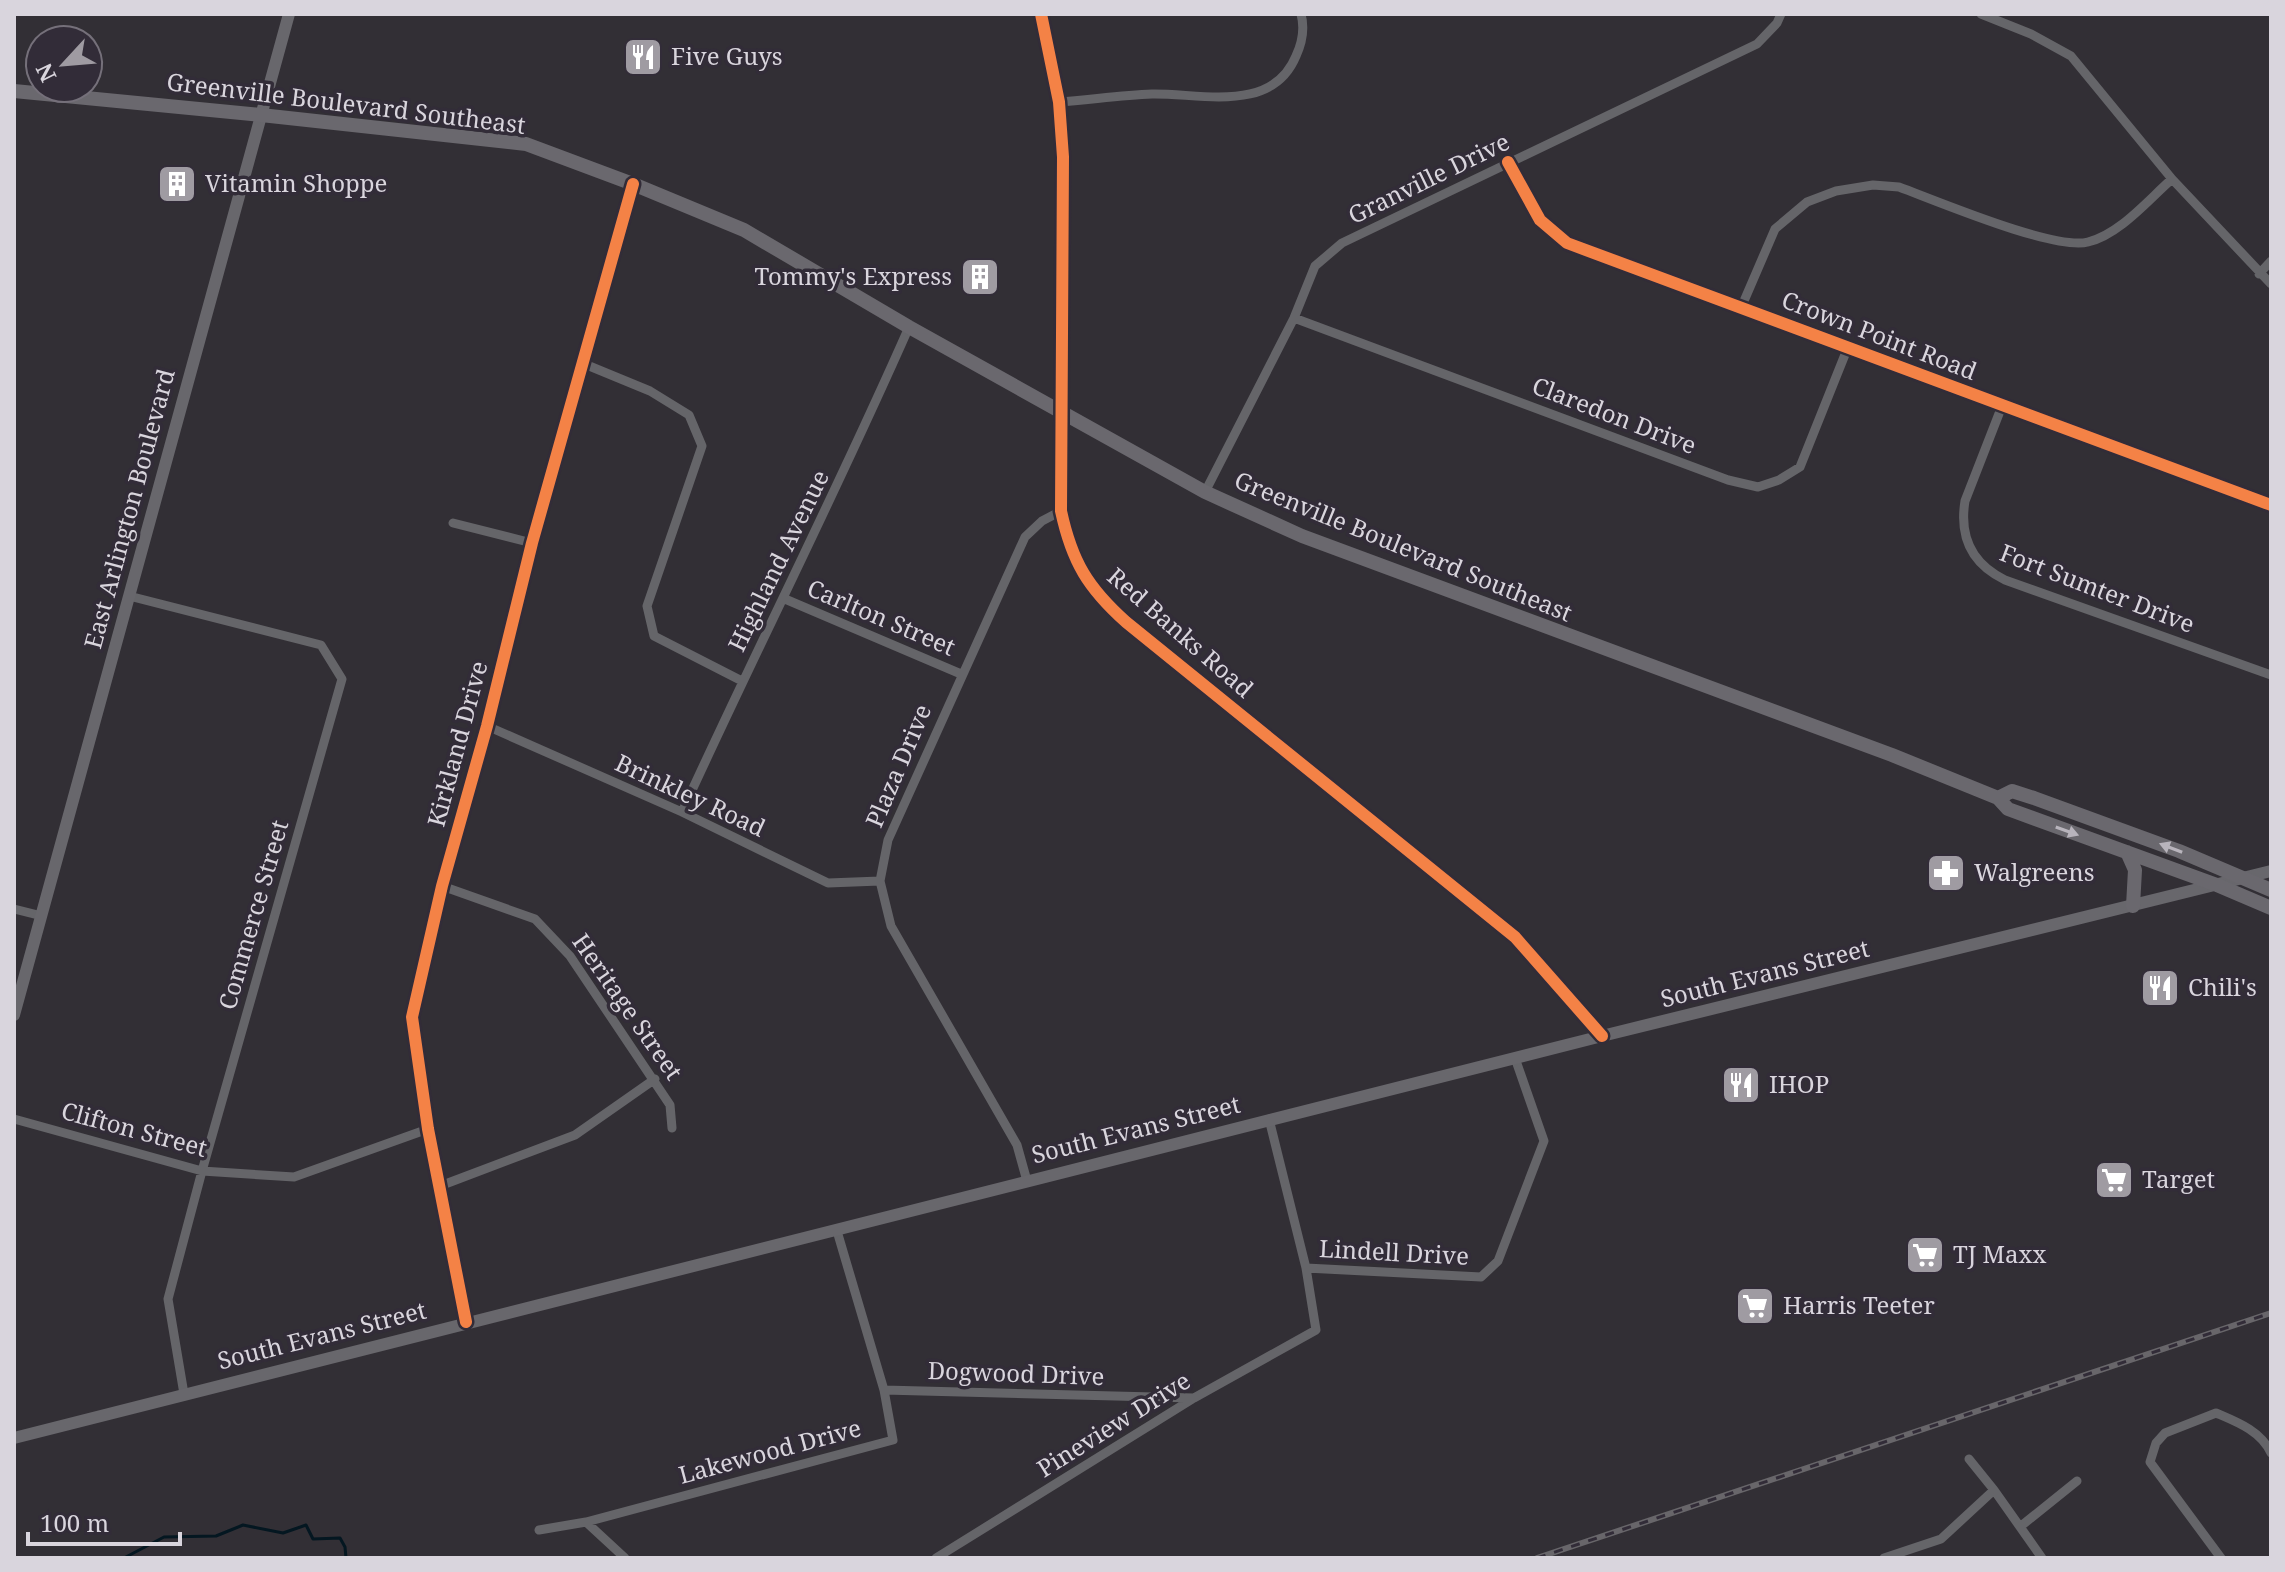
<svg xmlns="http://www.w3.org/2000/svg" width="2285" height="1572" font-family="'Noto Serif',serif">
<style>
.lines{fill:none;stroke-linecap:round;stroke-linejoin:round}
.stream{stroke:#041721;stroke-width:3}
.minor{stroke:#656569;stroke-width:9}
.tertiary{stroke:#656569;stroke-width:11}
.secondary{stroke:#68676c;stroke-width:12}
.trunk{stroke:#6a686e;stroke-width:14}
.rail-casing{stroke:#68666a;stroke-width:6}
.rail{stroke:#322c38;stroke-width:3;stroke-dasharray:9;stroke-linecap:butt}
.cycleway-casing{stroke:#322c38;stroke-width:17}
.cycleway{stroke:#f48246;stroke-width:12}
.oneway{fill:#b8b4bc}
.labels{text-anchor:middle;stroke-width:7;stroke-linejoin:round;paint-order:stroke}
.poi-label{font-size:24px;fill:#d9d5dd;stroke:#322c38;text-anchor:start}
.street-label{font-size:24px;fill:#d9d5dd;stroke:#322c38}
</style>
<rect width="100%" height="100%" fill="#322f35"/>
<g class="lines">
<!-- stream -->
<path class="stream" d="M124,1558L164,1537L216,1536L243,1525L283,1533L306,1525L313,1539L340,1538L345,1547L346,1558"/>
<!-- minor -->
<path class="minor" d="M1981,14L2031,34L2071,56L2172,179L2271,284
M1059,102C1089,100 1121,95 1152,94C1201,93 1272,114 1296,56C1302,43 1305,29 1301,14
M1508,162L1540,220L1567,243L2271,505
M2259,274L2271,261
M1741,308L1775,229L1807,202L1836,191L1873,185L1899,187C1937,201 2055,251 2088,242C2120,234 2148,200 2172,179
M1294,318L1728,480L1758,487L1779,480L1800,467L1848,347
M582,363L650,391L689,415L702,446L647,606L654,636L742,681
M2002,406L1965,501C1959,538 1972,564 2005,580L2271,675
M1205,492L1294,318L1315,266L1342,243L1757,44L1777,23L1781,14
M453,523L532,543
M129,596L321,645L342,679L202,1171L168,1299L184,1394
M785,599L961,674
M487,726L682,812L828,883L880,881
M682,812C756,650 837,491 909,327
M442,886L535,919L570,956L670,1105L672,1128
M14,909L42,916
M14,1119L202,1171L294,1177L428,1129
M1027,1181L1017,1145L891,926L880,881L888,840L1025,537L1042,521L1061,511
M440,1186L575,1135L655,1079
M1306,1268L1481,1277L1498,1261L1544,1141L1515,1058
M466,1322L428,1129L412,1017L442,886L487,726L532,543L633,184
M884,1390L1194,1398
M1969,1459L1994,1490L2042,1558
M586,1522L625,1558
M2021,1526L2077,1481
M539,1530L586,1522L893,1440L884,1390L837,1231
M936,1558L1194,1398L1316,1330L1306,1268L1269,1119
M1884,1558L1941,1539L1994,1490
M2221,1558L2150,1462L2156,1443L2165,1433L2216,1413C2237,1422 2261,1431 2271,1453"/>
<!-- tertiary -->
<path class="tertiary" d="M1041,14L1059,102L1063,157L1061,511C1072,562 1088,588 1126,622L1515,937L1602,1036"/>
<!-- secondary -->
<path class="secondary" d="M14,1015L289,14
M14,1438L1602,1036L2271,871"/>
<!-- trunk -->
<path class="trunk" d="M14,91L261,115L526,144L633,184L744,230L909,327L1205,492L1302,536L1892,755L1998,798L2008,809L2217,885L2271,908
M1998,798L2012,791L2034,798L2179,851L2271,890
M2127,852L2135,870L2133,906"/>
<!-- rail casing -->
<g class="rail-casing">
<path id="rail" d="M1537,1558L2271,1313"/>
</g>
<!-- rail -->
<use href="#rail" class="rail"/>
<!-- cycleway casing -->
<g class="cycleway-casing">
<path id="cycleway" d="M1041,14L1059,102L1063,157L1061,511C1072,562 1088,588 1126,622L1515,937L1602,1036
M1508,162L1540,220L1567,243L2271,505
M466,1322L428,1129L412,1017L442,886L487,726L532,543L633,184"/>
</g>
<!-- cycleway -->
<use href="#cycleway" class="cycleway"/>
</g>
<!-- one-way arrows -->
<defs><path id="oneway-solid" d="M-6-.8H1V-3.2L6.5 0L1 3.2V.8H-6Z" transform="scale(2)"/></defs>
<g class="oneway">
<use href="#oneway-solid" transform="translate(2067 831) rotate(20)"/>
<use href="#oneway-solid" transform="translate(2171 848) rotate(-159)"/>
</g>
<!-- icons -->
<defs>
<g id="restaurant-square" transform="scale(2)"><rect x="-9" y="-9" width="18" height="18" rx="4" fill="#9f9ba2" stroke="#322c38"/><path d="M-5-6h1v4h1v-4h1v4h1v-4h1v5L-1.5 .5V6h-2V.5L-5-1ZM5-6V6H3V1.5H1.5Q1.5-4 5-6Z" fill="#fff"/></g>
<g id="building-square" transform="scale(2)"><rect x="-9" y="-9" width="18" height="18" rx="4" fill="#9f9ba2" stroke="#322c38"/><path d="M-4-6H4V6H1V3H-1V6H-4ZM-2.5-4.3h1.7v1.8h-1.7ZM.8-4.3h1.7v1.8H.8ZM-2.5-1h1.7V.8h-1.7ZM.8-1h1.7V.8H.8Z" fill="#fff"/></g>
<g id="pharmacy-square" transform="scale(2)"><rect x="-9" y="-9" width="18" height="18" rx="4" fill="#9f9ba2" stroke="#322c38"/><path d="M-2-6h4v4h4v4h-4v4h-4v-4h-4v-4h4Z" fill="#fff"/></g>
<g id="supermarket-square" transform="scale(2)"><rect x="-9" y="-9" width="18" height="18" rx="4" fill="#9f9ba2" stroke="#322c38"/><path d="M-6-5.5h2.5l.6 2H6L4.5 2H-2.5L-4.4-4H-6ZM-1.5 3.2a1.3 1.3 0 1 0 .1 0ZM3 3.2a1.3 1.3 0 1 0 .1 0Z" fill="#fff"/></g>
</defs>
<g fill-rule="evenodd">
<use href="#restaurant-square" x="643" y="57"/>
<use href="#building-square" x="177" y="184"/>
<use href="#building-square" x="980" y="277"/>
<use href="#pharmacy-square" x="1946" y="873"/>
<use href="#restaurant-square" x="2160" y="988"/>
<use href="#restaurant-square" x="1741" y="1085"/>
<use href="#supermarket-square" x="2114" y="1180"/>
<use href="#supermarket-square" x="1925" y="1255"/>
<use href="#supermarket-square" x="1755" y="1306"/>
</g>
<g class="labels">
<!-- poi labels -->
<g class="poi-label">
<text x="671" y="65">Five Guys</text>
<text x="205" y="192">Vitamin Shoppe</text>
<text x="952" y="285" text-anchor="end">Tommy's Express</text>
<text x="1974" y="881">Walgreens</text>
<text x="2188" y="996">Chili's</text>
<text x="1769" y="1093">IHOP</text>
<text x="2142" y="1188">Target</text>
<text x="1953" y="1263">TJ Maxx</text>
<text x="1783" y="1314">Harris Teeter</text>
</g>
<!-- street labels -->
<g class="street-label">
<text transform="translate(346 104) rotate(7)" y="8">Greenville Boulevard Southeast</text>
<text transform="translate(1429 179) rotate(-26)" y="8">Granville Drive</text>
<text transform="translate(1879 336) rotate(21)" y="8">Crown Point Road</text>
<text transform="translate(1614 416) rotate(21)" y="8">Claredon Drive</text>
<text transform="translate(130 509) rotate(-75)" y="8">East Arlington Boulevard</text>
<text transform="translate(1403 547) rotate(22)" y="8">Greenville Boulevard Southeast</text>
<text transform="translate(779 561) rotate(-64)" y="8">Highland Avenue</text>
<text transform="translate(2097 589) rotate(21)" y="8">Fort Sumter Drive</text>
<text transform="translate(881 618) rotate(23)" y="8">Carlton Street</text>
<text transform="translate(1180 633) rotate(41)" y="8">Red Banks Road</text>
<text transform="translate(458 744) rotate(-75)" y="8">Kirkland Drive</text>
<text transform="translate(899 766) rotate(-67)" y="8">Plaza Drive</text>
<text transform="translate(690 796) rotate(25)" y="8">Brinkley Road</text>
<text transform="translate(254 915) rotate(-74)" y="8">Commerce Street</text>
<text transform="translate(1765 974) rotate(-14)" y="8">South Evans Street</text>
<text transform="translate(627 1007) rotate(55)" y="8">Heritage Street</text>
<text transform="translate(134 1130) rotate(15)" y="8">Clifton Street</text>
<text transform="translate(1136 1130) rotate(-14)" y="8">South Evans Street</text>
<text transform="translate(1394 1253) rotate(3)" y="8">Lindell Drive</text>
<text transform="translate(322 1336) rotate(-14)" y="8">South Evans Street</text>
<text transform="translate(1016 1374) rotate(2)" y="8">Dogwood Drive</text>
<text transform="translate(1114 1425) rotate(-32)" y="8">Pineview Drive</text>
<text transform="translate(770 1452) rotate(-15)" y="8">Lakewood Drive</text>
</g>
</g>
<!-- border -->
<rect width="2285" height="1572" fill="none" stroke="#d9d5dd" stroke-width="32"/>
<!-- north arrow -->
<g transform="translate(64 64) rotate(244)"><circle r="38" fill="#322c38" stroke="#75707a" stroke-width="2"/>
<path d="M0-6L14 30L0 20L-14 30Z" fill="#9f9ba2"/>
<text y="-12" font-size="22" font-weight="bold" text-anchor="middle" fill="#d9d5dd">N</text>
</g>
<!-- scale -->
<path d="M28 1532v12h152v-12" fill="none" stroke="#d9d5dd" stroke-width="4"/>
<text x="40" y="1532" font-size="24" fill="#d9d5dd" stroke="#322c38" stroke-width="6" paint-order="stroke">100 m</text>
</svg>
